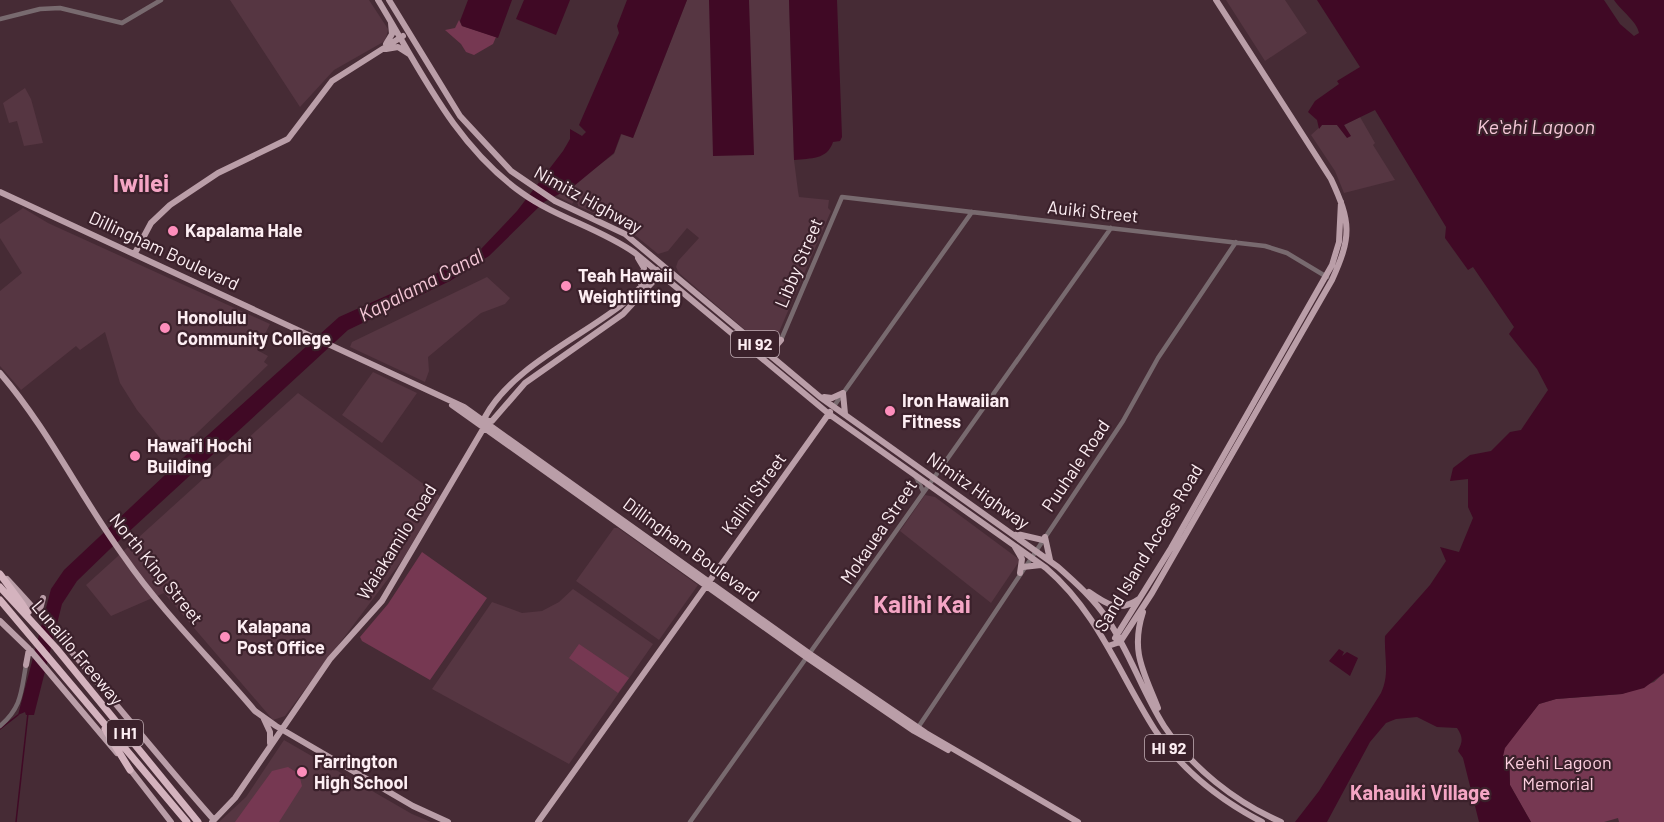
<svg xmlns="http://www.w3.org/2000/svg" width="1664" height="822" font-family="Barlow,sans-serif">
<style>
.built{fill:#563642}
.green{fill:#763852}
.water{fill:#400925}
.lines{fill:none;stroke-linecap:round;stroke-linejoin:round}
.stream{stroke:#400925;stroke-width:1.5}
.minor{stroke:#786a6f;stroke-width:4.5}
.major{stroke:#ba9ea8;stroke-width:6}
.highway{stroke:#d4b3be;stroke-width:7}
.poi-dot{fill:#fe8ebc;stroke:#3b212b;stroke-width:2}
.labels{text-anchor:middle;stroke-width:4.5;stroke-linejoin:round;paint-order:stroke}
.shield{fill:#3b212b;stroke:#c3b0b7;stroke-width:1.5}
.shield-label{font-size:16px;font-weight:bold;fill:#fdeef3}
.street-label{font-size:18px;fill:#fdeef3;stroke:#3b212b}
.poi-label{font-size:18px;font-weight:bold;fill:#fdeef3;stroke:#3b212b;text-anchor:start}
.park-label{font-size:18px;fill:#ffd1e1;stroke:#3b212b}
.water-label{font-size:20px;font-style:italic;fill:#f5c7d7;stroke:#3b212b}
.neighbourhood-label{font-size:20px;font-weight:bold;fill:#f4a5c4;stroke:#3b212b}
.district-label{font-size:24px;font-weight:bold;fill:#f4a5c4;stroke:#3b212b}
</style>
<rect width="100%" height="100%" fill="#462b35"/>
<!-- built -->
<path class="built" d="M230,0H369L388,29L387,34L385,41L334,70L300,107Z
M687,0H789L794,160L798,191L799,197L829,200L828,208L831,211L776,339L766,344L758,341L679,273L676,267L678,261L699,238L687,228L668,251L658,254L625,227L578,206V204L574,201L572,204L557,196L614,154L622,133L633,138Z
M1226,0H1285L1307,33L1265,61Z
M25,88L31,99L43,143L24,146L17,121L9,123L3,103Z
M1360,117L1375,143L1373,145L1395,180L1344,193L1335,171L1311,135L1322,125H1337L1348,138L1344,125Z
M23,208L48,223L270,324L257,350L268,356L264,362L268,365L174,455L137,410L120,383L105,332L80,350L76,346L21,390L0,366V291L22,273L0,238V224Z
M487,277L510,298L505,304L481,313L428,357L429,371L425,382L350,347L352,342Z
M373,372L417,393L382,443L342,415Z
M298,393L440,496L403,559L285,716L273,720L164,593L111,616L86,585Z
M925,495L935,497L1020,560L991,603L900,531Z
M614,528H618L698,585L659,640L576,581Z
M573,589L653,644L569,764L432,689L492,602L522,613L542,611L559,602Z
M284,740L412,814L431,822H219L246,797Z"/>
<!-- green -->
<path class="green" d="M459,20L462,26L496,37L493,44L474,55L466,52L461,44L445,30L455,28Z
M422,552L487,598L430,680L362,641L360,637L388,604Z
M579,644L629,678L618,693L569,658Z
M1664,673V822H1619L1618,818L1604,822H1531L1510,785V761L1503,756L1504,748L1539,704L1556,699L1622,694L1654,682Z
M288,767L299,774L302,786L279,822H235L272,771Z"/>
<!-- water -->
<path class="water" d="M468,0H512L498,38L462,26L460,21Z
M524,0H570L556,35L516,19Z
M627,0H687L633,138L621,134L614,153L574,186L544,202L489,256L450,281L348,330L109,550L77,581L62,604L34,715H26L25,712L18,715L51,589L64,570L199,443L339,317L444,270L481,249L517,211L563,151L570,139V129L582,136L586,132L579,125L619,33L617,26Z
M709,0H749L754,155L713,156Z
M789,0H837L842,137L840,141L833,142C827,160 811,158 794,160Z
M1317,0H1604L1620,24L1634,36L1639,33C1637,21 1621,11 1614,0H1664V673L1644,688L1622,694L1556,699L1539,704L1505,748L1503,756L1509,758L1510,785L1531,822H1479L1463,758L1458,751C1463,741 1463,737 1457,728L1437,727L1417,717L1396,719L1386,723L1370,742L1327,822H1295L1319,791L1381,693C1390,674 1384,657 1385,636L1430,585L1446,561L1440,547L1459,552L1473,518L1468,507V479L1450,481L1453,468L1470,455L1491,451L1510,432L1521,430L1548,390L1537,369L1509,334L1514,327L1473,267L1468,270L1445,238L1446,227L1375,110L1344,125L1351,136L1347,138L1337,125H1322L1319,129L1317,120L1308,112L1315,101L1339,84L1337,81L1360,67Z
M1339,649L1344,652L1342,656L1347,652L1358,658L1350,676L1329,661Z"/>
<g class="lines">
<!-- stream -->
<path class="stream" d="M0,729L18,715
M16,822L28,713"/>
<!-- minor -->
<path class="minor" d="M0,19L40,9L60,8L122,23L161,0
M781,340L842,197L1265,246L1287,253L1327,277
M834,406L972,212
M916,477L923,491
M0,726C22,707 21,692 26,665
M917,729L1123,421L1158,358L1236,242
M690,822L1111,228"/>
<!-- major -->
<path class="major" d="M378,0C420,69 454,145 522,193C557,218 599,228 635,253L829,414L1046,568C1099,614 1118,672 1155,730C1181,769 1220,800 1262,822
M389,0L460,116L511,171L555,201L625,234L820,397L1058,567C1076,583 1094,599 1108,620C1130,653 1143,693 1164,726C1192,768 1235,802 1281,822
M386,44L392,34L391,23
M386,49L398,47L409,54
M0,192L464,407L810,654L926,733L1078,822
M135,253L151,223L170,205L218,173L288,139L332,81L403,36
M638,258L644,268L641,284
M761,347H775L781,340
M0,373C49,430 81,498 125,558C163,613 212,660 255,711L276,726L413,806L448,822
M843,393L845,414
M824,397L832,398L843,393
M452,405L806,657L914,731L948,750
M487,421L485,417C512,367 580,338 624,303C636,293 646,281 657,270
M487,421H492L525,383L623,314L661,273
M1017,534L1043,540
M1045,537L1050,560
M1015,547L1022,559L1020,573
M1023,567L1041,565
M7,579C80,657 144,741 214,820
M1089,592C1106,604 1119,613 1139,599
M1143,612C1130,652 1144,672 1158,708
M39,613L43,598
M0,621L31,651L117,753
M1115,638L1171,548L1332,265L1339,242L1341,202
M1108,646L1120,642L1152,593L1332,280C1352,236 1351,222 1331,179L1216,0
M26,665L29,649
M264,719L270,732V743
M129,768L171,822
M212,822L235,798L330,659L382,601L486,424
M538,822L830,412"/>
<!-- highway -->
<path class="highway" d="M0,574L28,612
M0,587L56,648L198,822
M0,600L187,822
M105,729L130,770"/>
</g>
<!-- markers -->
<g class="poi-dot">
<circle cx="173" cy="231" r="6"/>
<circle cx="566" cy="286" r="6"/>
<circle cx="165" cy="328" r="6"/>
<circle cx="890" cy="411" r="6"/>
<circle cx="135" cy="456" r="6"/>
<circle cx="225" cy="637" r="6"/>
<circle cx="302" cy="772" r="6"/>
</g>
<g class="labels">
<!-- shield labels -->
<g class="shield">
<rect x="731" y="331" width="48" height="26" rx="4.5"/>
<rect x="107" y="720" width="36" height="26" rx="4.5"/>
<rect x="1145" y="735" width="48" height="26" rx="4.5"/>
</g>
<g class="shield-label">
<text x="755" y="350">HI 92</text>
<text x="125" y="739">I H1</text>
<text x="1169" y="754">HI 92</text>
</g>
<!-- street labels -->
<g class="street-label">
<text transform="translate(588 200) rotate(29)" y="6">Nimitz Highway</text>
<text transform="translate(1093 212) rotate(6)" y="6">Auiki Street</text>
<text transform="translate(164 251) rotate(25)" y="6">Dillingham Boulevard</text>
<text transform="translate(799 263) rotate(-67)" y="6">Libby Street</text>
<text transform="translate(1076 466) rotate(-56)" y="6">Puuhale Road</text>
<text transform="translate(978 491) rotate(35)" y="6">Nimitz Highway</text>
<text transform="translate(754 494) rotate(-54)" y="6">Kalihi Street</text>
<text transform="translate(879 532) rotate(-56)" y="6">Mokauea Street</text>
<text transform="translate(397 542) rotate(-58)" y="6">Waiakamilo Road</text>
<text transform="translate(1149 548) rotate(-59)" y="6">Sand Island Access Road</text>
<text transform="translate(691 550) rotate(36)" y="6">Dillingham Boulevard</text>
<text transform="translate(156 569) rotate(51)" y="6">North King Street</text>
<text transform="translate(77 653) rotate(50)" y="6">Lunalilo Freeway</text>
</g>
<!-- poi labels -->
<g class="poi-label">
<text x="185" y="237">Kapalama Hale</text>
<text x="578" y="282">Teah Hawaii<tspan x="578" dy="21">Weightlifting</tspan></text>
<text x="177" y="324">Honolulu<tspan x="177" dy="21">Community College</tspan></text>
<text x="902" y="407">Iron Hawaiian<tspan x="902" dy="21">Fitness</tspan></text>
<text x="147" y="452">Hawai'i Hochi<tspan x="147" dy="21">Building</tspan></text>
<text x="237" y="633">Kalapana<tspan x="237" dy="21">Post Office</tspan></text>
<text x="314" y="768">Farrington<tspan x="314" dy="21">High School</tspan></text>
</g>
<!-- park labels -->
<g class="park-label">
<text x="1558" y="769">Ke'ehi Lagoon<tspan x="1558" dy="21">Memorial</tspan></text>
</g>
<!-- water labels -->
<g class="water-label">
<text x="1536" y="134">Keʻehi Lagoon</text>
<text transform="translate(421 285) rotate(-27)" y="7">Kapalama Canal</text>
</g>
<!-- neighbourhood labels -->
<g class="neighbourhood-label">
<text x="1420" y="800">Kahauiki Village</text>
</g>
<!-- district labels -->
<g class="district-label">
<text x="141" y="192">Iwilei</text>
<text x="922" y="613">Kalihi Kai</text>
</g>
</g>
</svg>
